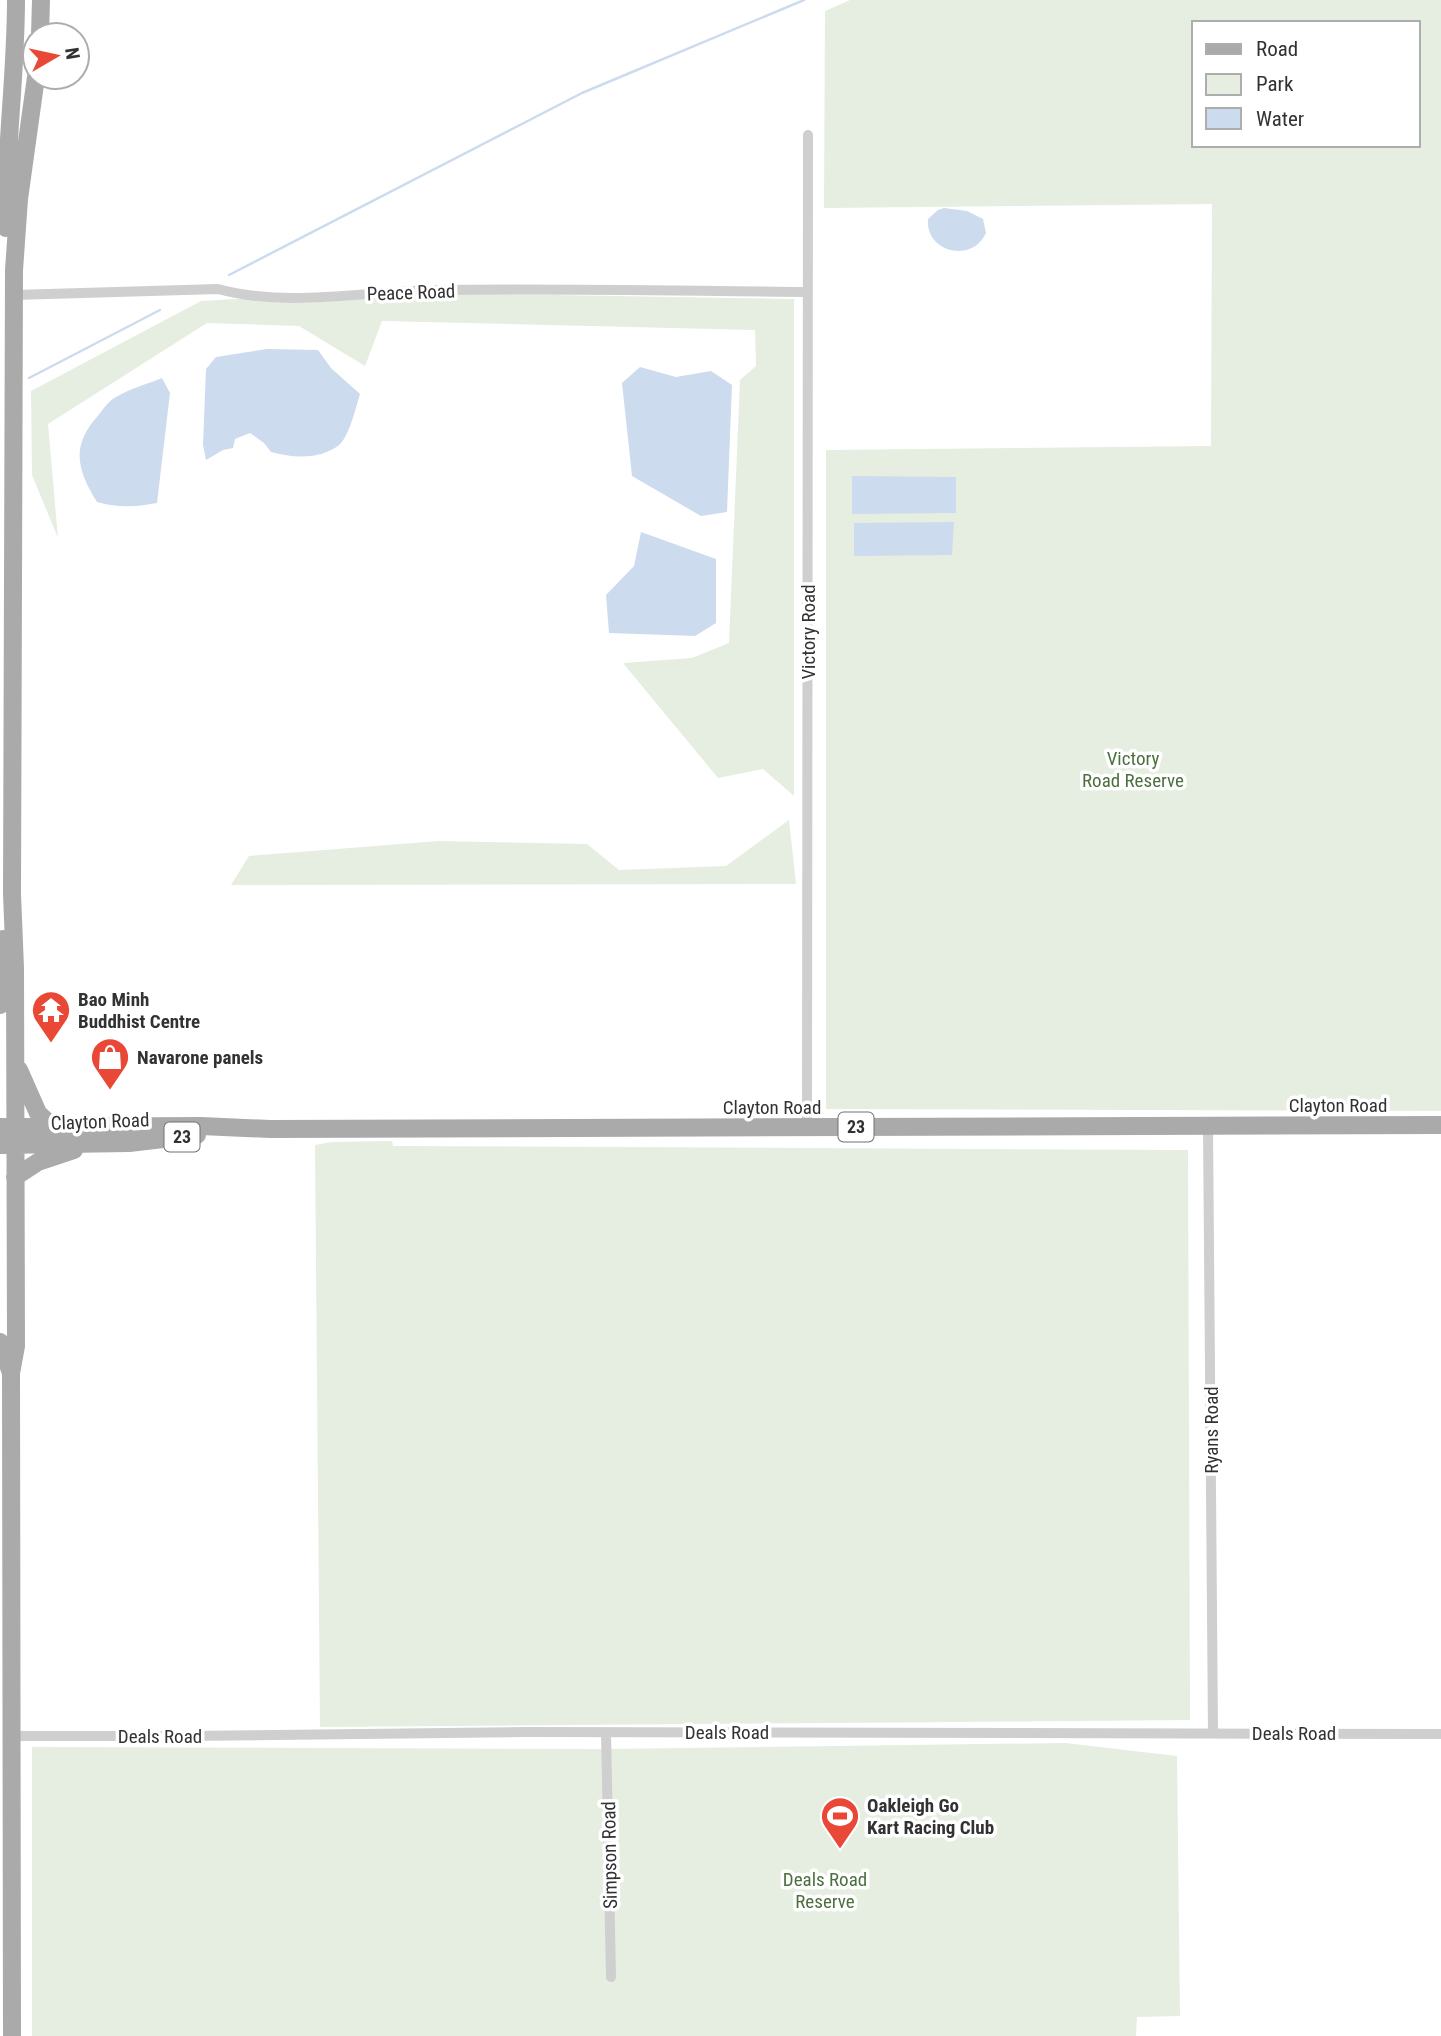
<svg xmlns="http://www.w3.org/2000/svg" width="1441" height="2036" font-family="'Roboto Condensed',sans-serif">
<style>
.green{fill:#e5eee0;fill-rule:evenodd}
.water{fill:#cddbee}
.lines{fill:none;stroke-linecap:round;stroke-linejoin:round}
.stream{stroke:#cddbee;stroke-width:2.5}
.minor{stroke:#cfcfcf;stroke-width:10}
.primary{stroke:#aaa;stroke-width:18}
.labels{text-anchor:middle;stroke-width:7;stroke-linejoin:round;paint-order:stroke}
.shield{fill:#fff;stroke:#707070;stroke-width:2}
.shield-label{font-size:18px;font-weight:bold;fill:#323232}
.street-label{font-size:19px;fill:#323232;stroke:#fff}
.park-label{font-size:19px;fill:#4c6f3e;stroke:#fff}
.poi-label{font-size:19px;font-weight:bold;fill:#323232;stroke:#fff;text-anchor:start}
</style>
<rect width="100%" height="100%" fill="#fff"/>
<!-- green -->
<path class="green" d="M850,0H1441V1111L826,1109V450L1211,446L1212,204L824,208L825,11ZM1194,23H1418V145H1194Z
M368,292L794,299V796L763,769L718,778L623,663L692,658L729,643L740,380L756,366L755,330L382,321L365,366L299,326L207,323L48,424L58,538L32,475L31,391L201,301Z
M789,820L796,884L231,885L249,856L439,841L587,844L619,870L726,866Z
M392,1141L393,1146L1188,1150L1190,1720L320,1727L315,1145L332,1142Z
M1065,1743L1177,1756L1180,2016L1137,2017L1136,2036H32V1747L605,1749Z"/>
<!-- water -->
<path class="water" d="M944,208L967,211L983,219L986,233C972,264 925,252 928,219L938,210Z
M267,349L318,350L331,368L360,394C356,407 349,437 339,445C320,460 293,458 271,452L264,443L250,433L235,439L233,448L223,450L206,460L203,445L206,369L216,357Z
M640,367L676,377L711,371L732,385L727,512L701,516L632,476L622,383Z
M162,378L170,393L157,503C136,507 118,508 97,502C78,471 70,447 97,417C102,411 108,401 116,397C129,389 147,384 162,378Z
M852,476L956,477V513L852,514Z
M954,522L952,555L854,556V523Z
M641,532L716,559V623L695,636L609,633L606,595L634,566Z"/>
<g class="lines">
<!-- stream -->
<path class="stream" d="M229,275L582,93L804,0
M29,378L160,310"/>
<!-- minor -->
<path class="minor" d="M14,295L218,289C288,308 365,291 435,290C560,288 684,291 808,292
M1208,1127L1213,1733
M807,1128L808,135
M606,1733L611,1977
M12,1736H184L524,1732L1441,1734"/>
<!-- primary -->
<path class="primary" d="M40,35L41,0
M6,228C5,152 16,76 16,0
M0,1005L3,939
M19,1070L38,1113L52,1126
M0,1127L201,1126L270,1129L1441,1125
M0,1145L129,1143L197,1135
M15,1177L38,1162L74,1150
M0,1342L11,1373
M12,2036L11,1373L16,1346L15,968L12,894L14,270L19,199L36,77"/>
</g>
<!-- icons -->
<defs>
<g id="temple-pin" transform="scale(2.0125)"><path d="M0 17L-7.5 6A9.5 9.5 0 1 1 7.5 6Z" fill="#e84835" stroke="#fff"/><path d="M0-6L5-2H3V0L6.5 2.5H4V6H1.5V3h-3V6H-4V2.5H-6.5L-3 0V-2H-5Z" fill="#fff"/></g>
<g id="shop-pin" transform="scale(2.0125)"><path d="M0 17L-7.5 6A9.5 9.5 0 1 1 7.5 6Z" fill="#e84835" stroke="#fff"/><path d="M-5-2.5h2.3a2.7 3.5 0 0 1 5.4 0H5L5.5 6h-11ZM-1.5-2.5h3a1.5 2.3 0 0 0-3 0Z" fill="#fff"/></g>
<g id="stadium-pin" transform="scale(2.0125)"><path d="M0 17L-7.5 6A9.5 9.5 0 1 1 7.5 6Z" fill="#e84835" stroke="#fff"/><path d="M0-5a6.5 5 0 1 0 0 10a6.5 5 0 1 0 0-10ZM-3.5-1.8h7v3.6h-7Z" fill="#fff"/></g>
</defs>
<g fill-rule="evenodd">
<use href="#temple-pin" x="51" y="1010"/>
<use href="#shop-pin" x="110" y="1057"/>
<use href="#stadium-pin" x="840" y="1816"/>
</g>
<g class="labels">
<!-- shield labels -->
<g class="shield">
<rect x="838.5" y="1112.5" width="35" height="29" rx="5"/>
<rect x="164.5" y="1122.5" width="35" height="29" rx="5"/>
</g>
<g class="shield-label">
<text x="856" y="1133">23</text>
<text x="182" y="1143">23</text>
</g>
<!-- street labels -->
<g class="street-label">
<text transform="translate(411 292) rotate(-2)" y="7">Peace Road</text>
<text transform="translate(808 632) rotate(-90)" y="7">Victory Road</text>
<text x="1338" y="1112">Clayton Road</text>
<text x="772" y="1114">Clayton Road</text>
<text transform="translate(100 1121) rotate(-2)" y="7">Clayton Road</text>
<text transform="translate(1211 1430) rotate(-90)" y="7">Ryans Road</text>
<text x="727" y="1739">Deals Road</text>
<text x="1294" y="1740">Deals Road</text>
<text x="160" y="1743">Deals Road</text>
<text transform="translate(609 1855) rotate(-91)" y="7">Simpson Road</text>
</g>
<!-- park labels -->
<g class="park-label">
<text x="1133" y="765">Victory<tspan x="1133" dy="22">Road Reserve</tspan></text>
<text x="825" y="1886">Deals Road<tspan x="825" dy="22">Reserve</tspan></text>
</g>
<!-- poi labels -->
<g class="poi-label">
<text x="78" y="1006">Bao Minh<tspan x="78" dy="22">Buddhist Centre</tspan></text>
<text x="137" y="1064">Navarone panels</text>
<text x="867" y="1812">Oakleigh Go<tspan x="867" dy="22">Kart Racing Club</tspan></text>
</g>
</g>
<!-- legend -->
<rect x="1192" y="21" width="228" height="126" fill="#ffffff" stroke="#adadad" stroke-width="2"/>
<rect x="1206" y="44" width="35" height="10" fill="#aaaaaa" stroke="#adadad" stroke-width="2"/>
<text x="1256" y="56" font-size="21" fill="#323232">Road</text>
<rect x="1206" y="74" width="35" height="21" fill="#e5eee0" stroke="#adadad" stroke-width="2"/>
<text x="1256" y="91" font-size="21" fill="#323232">Park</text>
<rect x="1206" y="108" width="35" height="21" fill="#cddbee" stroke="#adadad" stroke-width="2"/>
<text x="1256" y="126" font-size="21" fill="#323232">Water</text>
<!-- north arrow -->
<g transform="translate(56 56) rotate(81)"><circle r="33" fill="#ffffff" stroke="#adadad" stroke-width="2"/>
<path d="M0-5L12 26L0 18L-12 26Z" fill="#e84835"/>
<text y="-10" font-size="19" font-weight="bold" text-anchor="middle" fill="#323232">N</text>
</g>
</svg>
